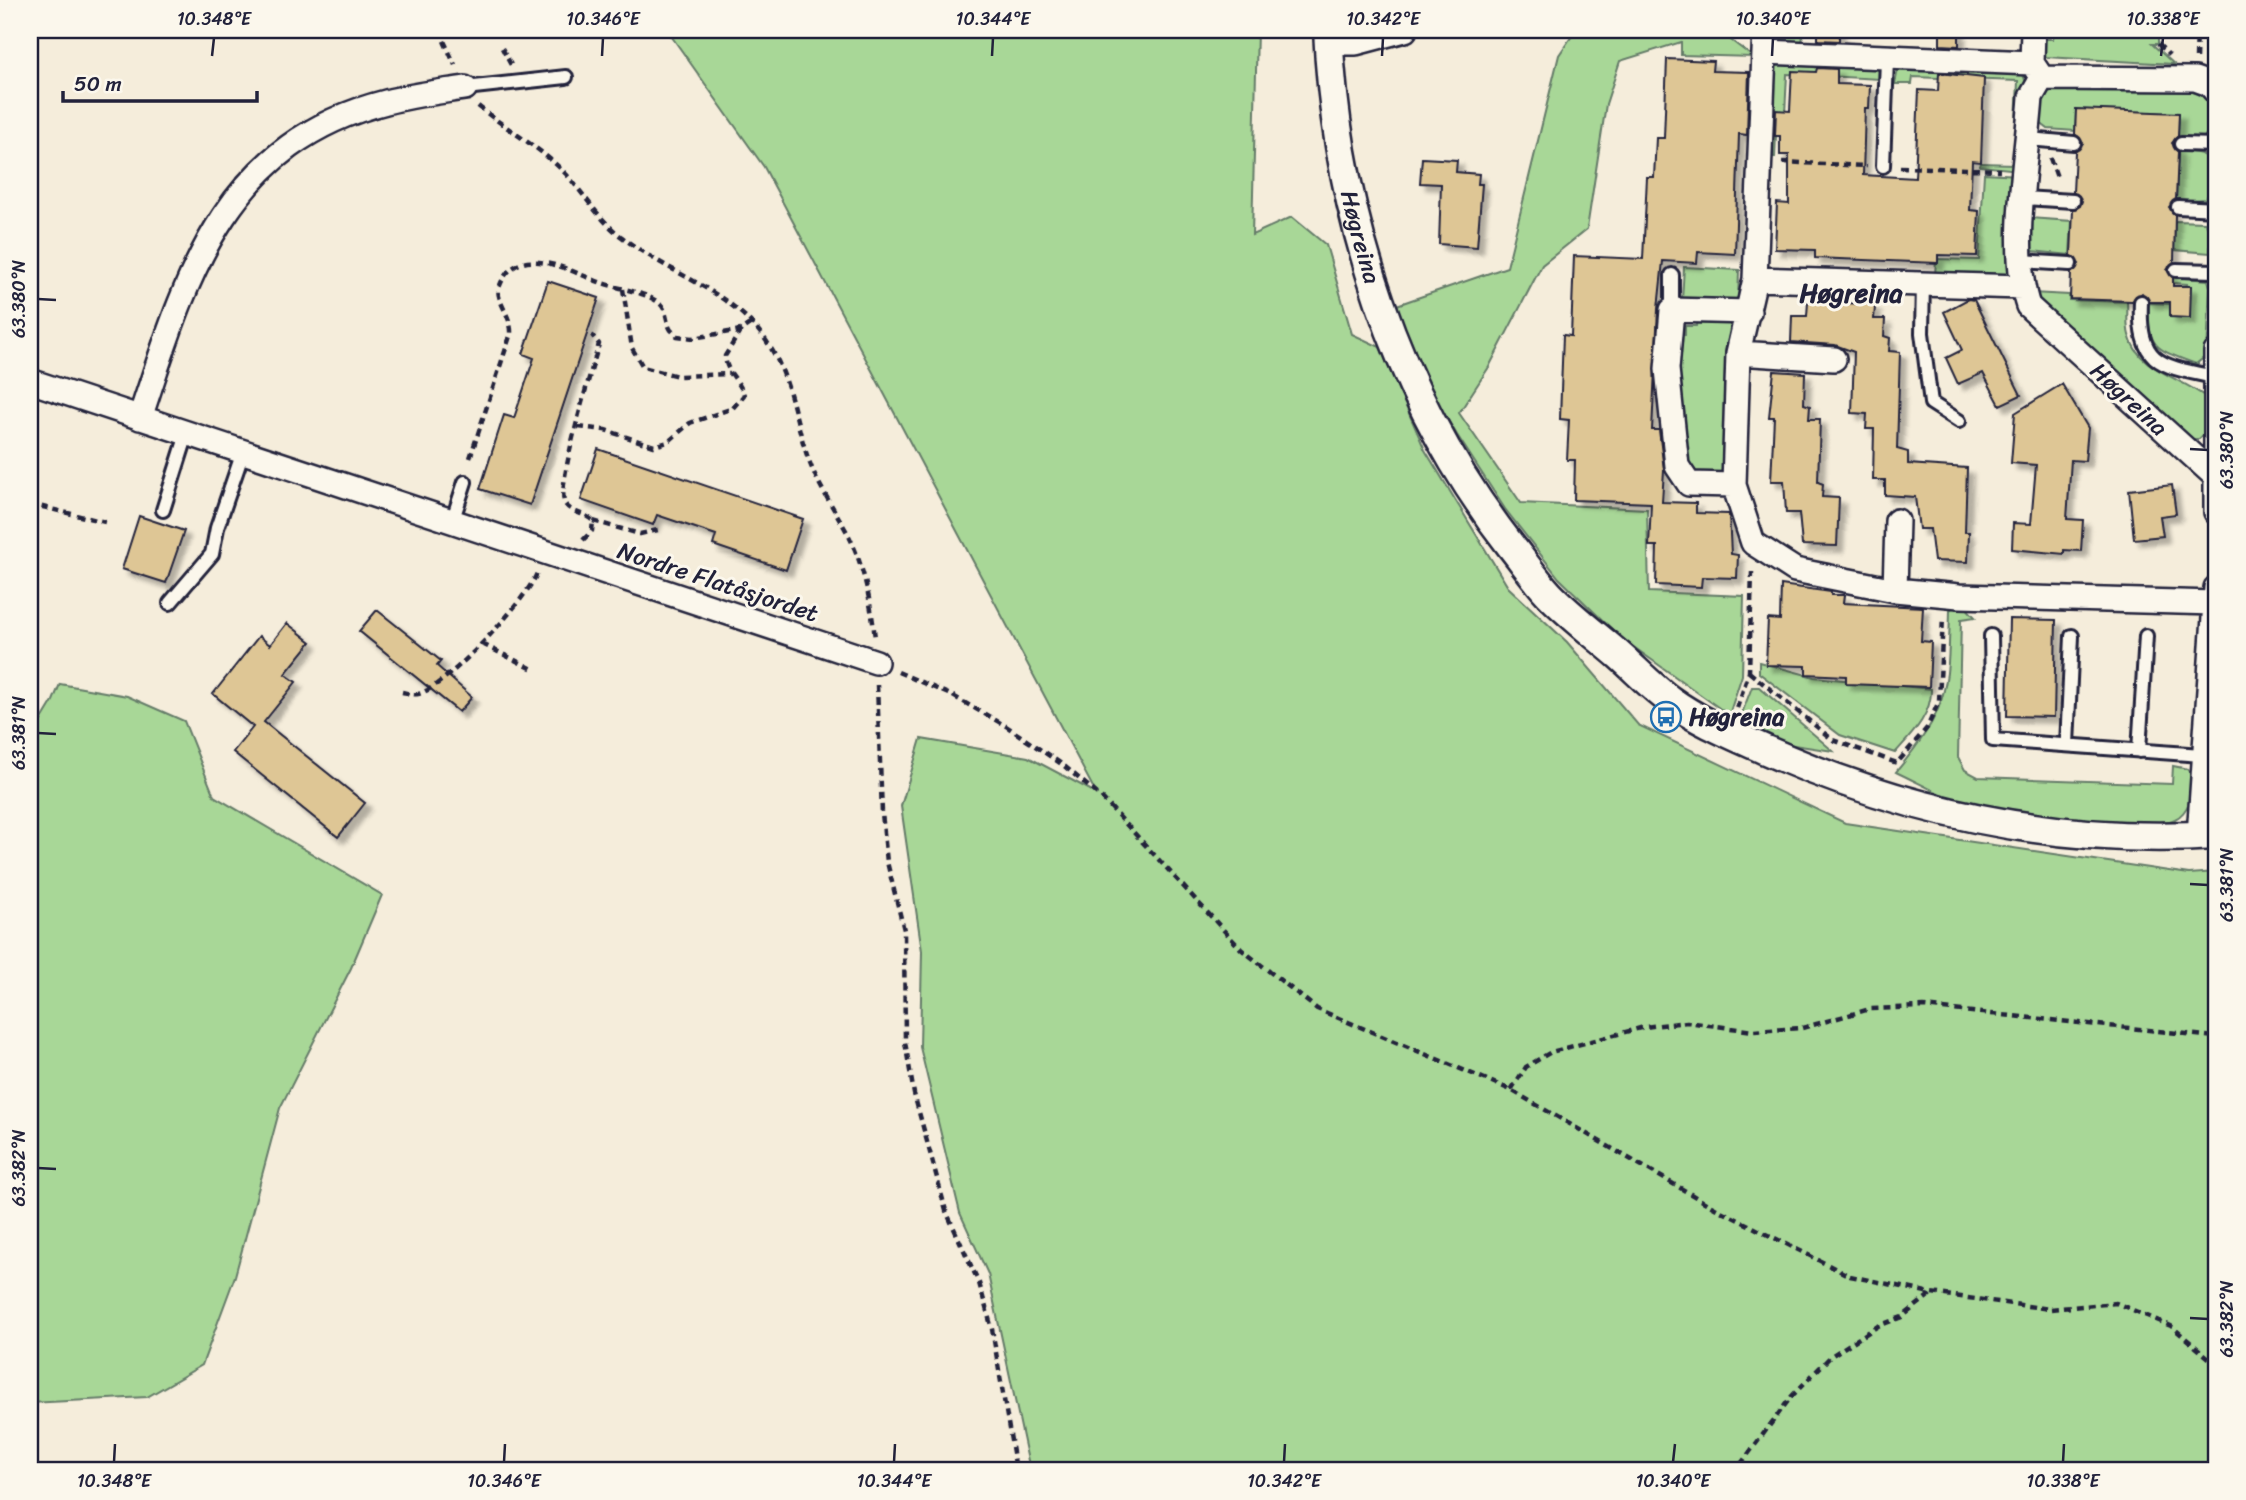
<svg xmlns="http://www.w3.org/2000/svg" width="2246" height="1500" font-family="Sriracha,sans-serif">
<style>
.green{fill:#a8d797;stroke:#657c69;stroke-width:2}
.building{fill:#dec695;stroke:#22223b;stroke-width:2;filter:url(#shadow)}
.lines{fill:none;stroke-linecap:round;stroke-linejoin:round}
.service-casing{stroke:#22223b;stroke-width:18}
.minor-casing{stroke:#22223b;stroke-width:28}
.tertiary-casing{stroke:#22223b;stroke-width:33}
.path{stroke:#22223b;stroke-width:4.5;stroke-dasharray:7 5;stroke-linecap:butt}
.service{stroke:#fbf7ec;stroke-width:12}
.minor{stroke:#fbf7ec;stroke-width:23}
.tertiary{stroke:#fbf7ec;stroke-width:28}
.ticks{fill:none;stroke:#22223b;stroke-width:2.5}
.labels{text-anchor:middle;stroke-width:6;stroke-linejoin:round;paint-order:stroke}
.street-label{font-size:24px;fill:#22223b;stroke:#fbf7ec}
.poi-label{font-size:24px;font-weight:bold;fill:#22223b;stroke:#fbf7ec;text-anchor:start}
.neighbourhood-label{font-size:26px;font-weight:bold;fill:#22223b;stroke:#fbf7ec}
.neatline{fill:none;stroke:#22223b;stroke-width:2.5}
.ticks-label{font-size:18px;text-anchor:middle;fill:#22223b}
</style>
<defs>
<filter id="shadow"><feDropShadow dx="6" dy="6" stdDeviation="2" flood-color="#0004"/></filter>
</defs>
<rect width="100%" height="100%" fill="#f5eddb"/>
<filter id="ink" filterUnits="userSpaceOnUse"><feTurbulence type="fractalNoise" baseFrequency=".0143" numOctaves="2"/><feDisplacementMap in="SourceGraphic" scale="14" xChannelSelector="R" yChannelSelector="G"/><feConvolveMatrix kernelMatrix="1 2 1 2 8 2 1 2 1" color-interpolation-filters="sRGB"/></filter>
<g filter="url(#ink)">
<!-- green -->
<path class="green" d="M667,30H1257L1252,235L1292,217L1326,245L1352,334L1380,347L1425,450L1508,587L1567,642L1638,725L1845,823L2189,874L2216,872V1470H1030L988,1274L960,1213L920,1047L922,951L901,806L921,739L1028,757L1096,793L764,167Z
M1576,30H1736L1728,38L1753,57L1681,55V42L1620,61L1606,104L1587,229L1542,265L1489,367L1459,413L1521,503L1647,509L1649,592L1744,596L1742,675L1729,715L1621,638L1559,578L1505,509L1457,435L1409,355L1394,306L1507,267L1559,55Z
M1772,30H1803L1802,47L1772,46Z
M2054,30H2188V33H2158V44H2152L2174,64L2045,57L2039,51L2038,39H2053Z
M1768,63L1879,67L1880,79L1787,74L1785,114H1777L1775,157H1765Z
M1898,69L2022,72L2025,80L2019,170L1980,166L1981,163L2014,164L2018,81L1913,77L1912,84H1895Z
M2063,86L2193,91L2207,99L2215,124L2204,137H2178L2179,115L2076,111L2075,131L2048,129L2039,122V107L2047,89Z
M2178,151C2185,152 2194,152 2201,154C2221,160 2216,188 2205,199L2176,201Z
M1984,173L2019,175L2014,281L1935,276L1936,259L1979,260Z
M2029,218L2072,221L2070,255L2032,251L2027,246Z
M2175,221L2205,222L2211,234L2210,253L2174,250Z
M1684,267L1739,270L1738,302L1682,300Z
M2173,277L2208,280L2210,287L2207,355L2196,364C2155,349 2147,348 2149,303L2170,304V312L2186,313L2187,284L2173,283Z
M2031,293L2069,295V300L2127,302C2128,312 2126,325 2129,335C2138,370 2180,377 2204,396L2206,432L2199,439H2188Z
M1697,318L1731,321L1725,473H1692L1684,462L1675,335H1685V326H1696Z
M1960,601L1975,617L1961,619L1958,757L1965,770L1978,777L2172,784L2173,766L2188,769L2194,777C2192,791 2191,811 2175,819C2139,836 1993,814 1954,800C1935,792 1915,781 1896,772C1949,708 1948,691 1950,610Z
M1759,662L1814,677L1931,689C1932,715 1911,735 1895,753L1840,735L1759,673Z
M60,684L127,696L184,721L214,796L382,895L351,968L280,1108L235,1276L202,1365L147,1397L30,1403V739L53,701Z
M1752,687H1759L1833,751L1787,744L1739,721Z"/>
<!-- building -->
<path class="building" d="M1818,30H1839V41L1818,40Z
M1940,30H1959V46L1940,45Z
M1667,59L1713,61L1712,71L1749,72L1747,135L1739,134L1735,254L1698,252L1697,263L1663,261L1658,309L1652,430H1659L1664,470L1662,502L1696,503V513L1729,514L1731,554L1738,555L1737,578L1702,577L1701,587L1656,585L1657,546H1649L1651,503L1574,500L1575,460H1567L1569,420L1560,419L1563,335L1571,336L1574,256L1643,259L1647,177H1654L1656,138H1664Z
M1817,68L1837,69V84L1870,85L1869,108H1865L1863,175L1915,178L1919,90L1938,91L1939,73L1984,78L1981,162L1972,161L1970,210L1979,211L1977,256L1938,255V263L1815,258V250L1775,249L1777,203L1789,204V155H1780V136H1775L1776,110L1790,111L1792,71L1816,72Z
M2076,109L2179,113L2178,136L2172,143L2178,152L2176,199L2169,207L2175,215L2174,262L2167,270L2173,278V286H2191L2190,318L2170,317V302H2150L2142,293L2132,301L2070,299L2071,273L2079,264L2071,255L2073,210L2080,206L2082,201L2073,192L2075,152L2083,143L2075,134Z
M1422,158L1457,160L1456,172L1479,174L1478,184H1482L1477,247L1439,244L1441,184L1420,183Z
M548,281L599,298L530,505L480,489L504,415L514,418L534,358L523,354Z
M1968,299L1974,300L2021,395L2000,405L1983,373L1958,384L1946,358L1962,350L1944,312Z
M1808,302L1871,304L1875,307L1874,319H1885L1884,336L1890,338L1889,351L1900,352L1897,449L1908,452V464L1967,468L1965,532H1969L1968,562L1934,561L1930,529H1919L1915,497L1885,495V480H1873L1874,429H1866L1867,414L1852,413L1854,352L1835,345L1791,342L1792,316H1807Z
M1774,371L1805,373L1804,404L1810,406L1809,419H1820L1818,482L1823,484L1822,497L1839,498L1837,546L1802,545L1799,513H1786L1784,481H1771L1774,417H1769Z
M2062,384L2088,428L2085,461L2071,460L2067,519L2083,520L2081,551L2064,550V554L2012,549L2013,523L2031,524L2036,465L2011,463L2015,413Z
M598,449L803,519L786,570L713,545L716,535L657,515L653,525L581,500Z
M2172,485L2176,514L2160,516L2163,536L2134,539L2129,490Z
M139,516L184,531L166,583L122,569Z
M1781,585L1831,592V595H1844L1843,603L1923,607L1921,641L1931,642L1929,687L1846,684V676L1806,674V666L1766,665L1768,619L1780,620Z
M377,610L441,661L437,666L472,697L459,712L359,631Z
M2009,619L2056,620L2054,717L2007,716Z
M287,623L311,642L285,674L296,682L264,722L365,803L338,837L233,752L253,727L213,694L259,636L270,645Z"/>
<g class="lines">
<!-- service casing -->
<g class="service-casing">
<path id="service" d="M465,88L566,77
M2028,139L2074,143
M2181,144L2216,145
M1883,166L1887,59
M2023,198L2073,201
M2178,207L2216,209
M2021,261L2070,264
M2176,270L2216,271
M1672,275V310
M1923,282L1922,333L1931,403L1959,421
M2141,302C2138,365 2161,366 2215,377
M163,510L187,434
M452,522L465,482
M170,603L212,554L217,528L243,452
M1991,636L1993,740L2202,755
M2067,745L2072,636
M2139,751L2146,636"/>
</g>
<!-- minor casing -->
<g class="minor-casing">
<path id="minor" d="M1329,43H1356L1405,30
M1764,52L1765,30
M2032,63L2033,30
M1755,279L1764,52L2032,63L2042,78
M2022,287L1755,279L1738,353L1734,485L1753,543L1795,570L1895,590L1959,596L2215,603
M2216,352V512
M1738,353L1834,359
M30,381L876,662
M140,418C186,278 224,143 386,102C412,95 439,92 465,88
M2215,476L2028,306C2009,249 2027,158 2031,97L2042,78L2195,79L2209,84L2216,92
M1734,485L1689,484L1677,466L1667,369L1672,310L1749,312
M1895,590L1897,521
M2199,836L2216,588"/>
</g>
<!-- tertiary casing -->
<g class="tertiary-casing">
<g id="tertiary">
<path id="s1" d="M1328,30C1336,213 1397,400 1511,546C1523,561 1535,579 1549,594C1570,616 1597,636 1620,656C1637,671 1653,688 1671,701C1700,722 1735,736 1768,751C1911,814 2059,845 2216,835"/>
</g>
</g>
<!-- path -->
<path class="path" d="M439,30L455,65
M2158,44L2169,55
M502,48L511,65
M2196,58L2197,30
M478,106C506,129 540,147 566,174C585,195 599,220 622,237C672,277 738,291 772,350C795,389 796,435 815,475C825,496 838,515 849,536C864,567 871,603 875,638
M2050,158L2058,180
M1782,162L1867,166
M1900,167L2000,170
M623,289L632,348L643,367L678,376L730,374
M578,427L605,430L654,446L668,442L690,423L733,408L744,395C739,379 726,373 725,356L741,330L751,323
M470,458L511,333C512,317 495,299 499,288C516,238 573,273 602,283C620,289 642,291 658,302C668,309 665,321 671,330L677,336L693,338L741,330
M30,504L105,522
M593,521L640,534L658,530
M583,540L592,531L593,521C585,513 571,513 565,504C555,488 592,368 599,344L592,335
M482,644L533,669
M898,672L953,696L1006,726L1063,765L1102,798L1241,949L1317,1009L1511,1090L1713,1207L1850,1276L1931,1293L2050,1309L2116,1303L2171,1326L2216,1364
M1749,672L1833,740L1897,763L1927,728L1939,701L1943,617
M877,685L882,813L887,862L904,930L905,1042L914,1094L946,1211L979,1283L992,1329L1016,1470
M402,692C407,693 414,695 418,694C444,689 528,599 537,573
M1737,708L1749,672L1752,572
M1511,1090L1526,1067L1551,1052L1644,1027L1687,1022L1753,1031L1802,1028L1870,1009L1924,1007L2216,1037
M1730,1470L1740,1465L1791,1397L1831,1356L1878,1326L1902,1317L1931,1294"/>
<!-- service -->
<use href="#service" class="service"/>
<!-- minor -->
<use href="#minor" class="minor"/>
<!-- tertiary -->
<use href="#tertiary" class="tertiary"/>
</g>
</g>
<!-- ticks -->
<path class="ticks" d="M212,56L214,38M602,56L603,38M992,56L993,38M1382,56L1383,38M1772,56L1773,38M2161,56L2163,38M38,299L56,300M2190,449L2208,450M38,733L56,734M2190,884L2208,885M38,1168L56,1169M2190,1318L2208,1319M114,1462L115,1444M504,1462L505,1444M894,1462L895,1444M1284,1462L1285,1444M1673,1462L1675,1444M2063,1462L2064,1444"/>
<!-- icons -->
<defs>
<g id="bus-ring" transform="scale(1.575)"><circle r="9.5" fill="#fbf7ec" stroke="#1f6fb2" stroke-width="1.5"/><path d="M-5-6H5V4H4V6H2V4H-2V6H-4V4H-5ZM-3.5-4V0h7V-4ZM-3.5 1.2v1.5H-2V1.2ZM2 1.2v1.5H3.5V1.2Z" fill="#1f6fb2"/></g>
</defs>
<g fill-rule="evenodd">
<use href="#bus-ring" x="1666" y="717"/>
</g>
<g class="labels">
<!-- street labels -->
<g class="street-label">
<text dy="8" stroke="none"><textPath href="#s1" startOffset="210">Høgreina</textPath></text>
<text transform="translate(2129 399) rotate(43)" y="8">Høgreina</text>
<text transform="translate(718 582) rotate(18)" y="8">Nordre Flatåsjordet</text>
</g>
<!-- poi labels -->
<g class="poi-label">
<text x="1689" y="725">Høgreina</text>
</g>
<!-- neighbourhood labels -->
<g class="neighbourhood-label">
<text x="1851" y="302">Høgreina</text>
</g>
</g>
<!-- margin -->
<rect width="2246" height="1500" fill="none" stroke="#fbf7ec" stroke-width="77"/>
<!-- scale -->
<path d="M63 91v10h194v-10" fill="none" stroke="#22223b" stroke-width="3.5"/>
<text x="74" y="91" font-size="21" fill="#22223b" stroke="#fbf7ec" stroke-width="5" paint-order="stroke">50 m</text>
<rect x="38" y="38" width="2170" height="1424" class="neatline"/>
<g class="ticks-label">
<text x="214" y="25">10.348°E</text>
<text x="603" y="25">10.346°E</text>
<text x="993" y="25">10.344°E</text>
<text x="1383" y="25">10.342°E</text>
<text x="1773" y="25">10.340°E</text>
<text x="2163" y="25">10.338°E</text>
<text transform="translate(19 299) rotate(-90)" y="6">63.380°N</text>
<text transform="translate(2227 450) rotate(-90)" y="6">63.380°N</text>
<text transform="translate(19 733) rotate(-90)" y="6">63.381°N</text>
<text transform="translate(2227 885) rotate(-90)" y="6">63.381°N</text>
<text transform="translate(19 1168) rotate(-90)" y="6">63.382°N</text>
<text transform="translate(2227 1319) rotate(-90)" y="6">63.382°N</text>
<text x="114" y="1487">10.348°E</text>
<text x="504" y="1487">10.346°E</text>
<text x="894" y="1487">10.344°E</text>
<text x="1284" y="1487">10.342°E</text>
<text x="1673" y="1487">10.340°E</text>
<text x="2063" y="1487">10.338°E</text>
</g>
</svg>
